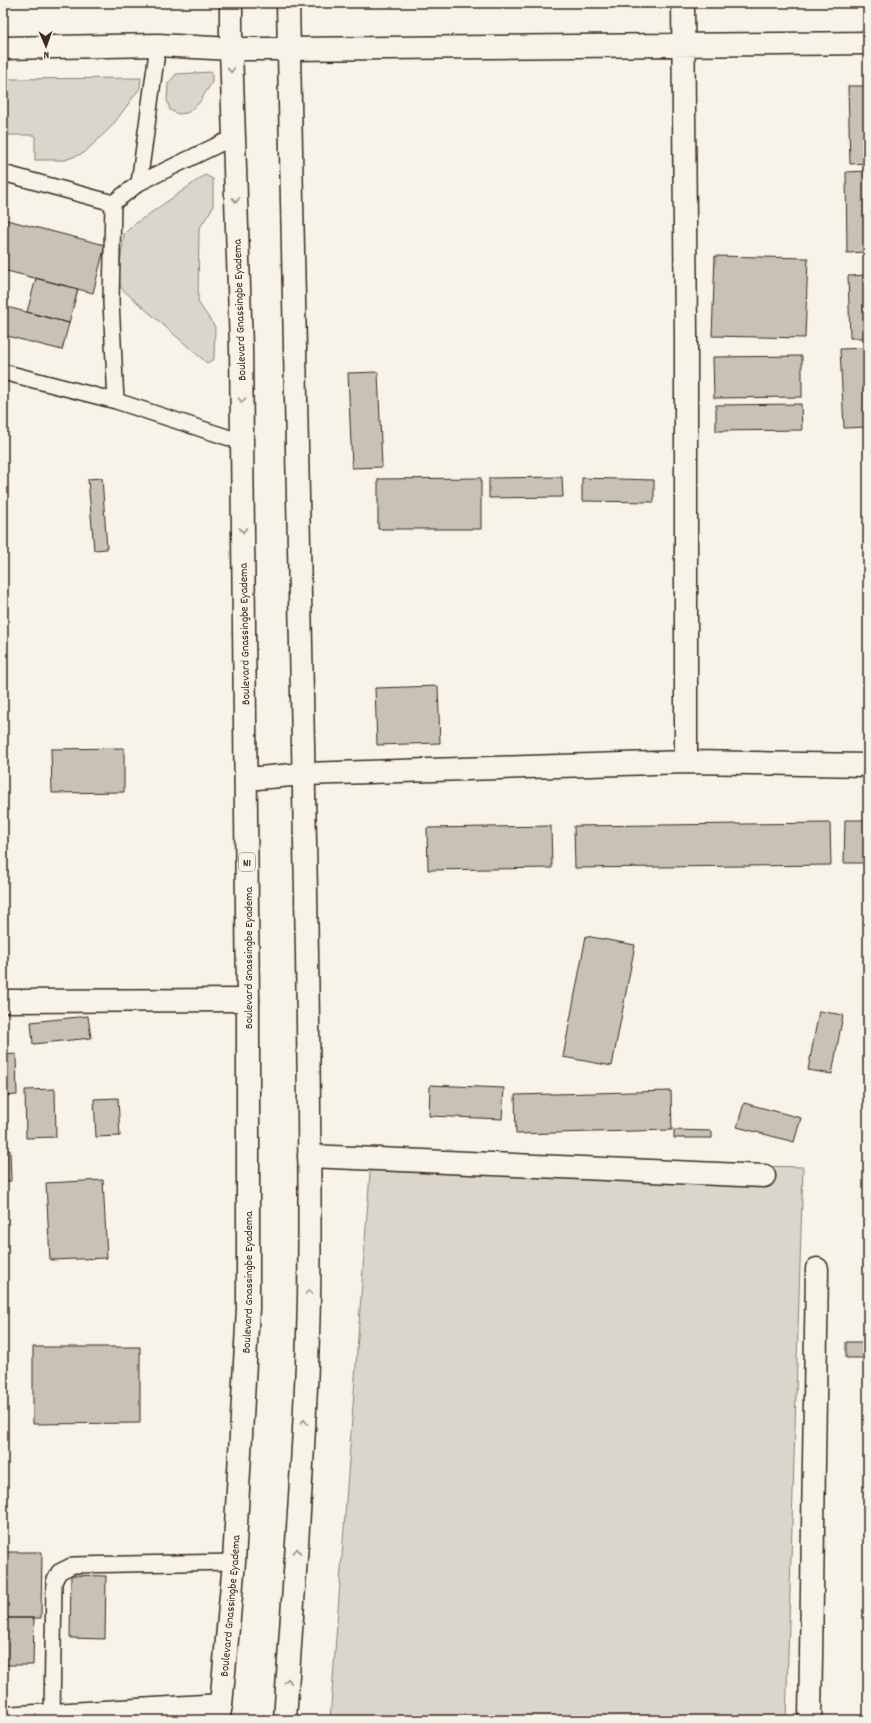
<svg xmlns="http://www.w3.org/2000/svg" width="871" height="1723" font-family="Dekko,sans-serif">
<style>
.green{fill:#dbd6cb;stroke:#8b8074}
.building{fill:#c8c1b6;stroke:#3b2a1e}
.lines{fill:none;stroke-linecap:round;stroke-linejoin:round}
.service-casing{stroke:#3b2a1e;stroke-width:18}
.minor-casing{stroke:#3b2a1e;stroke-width:25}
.trunk-casing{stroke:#3b2a1e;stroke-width:25}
.service{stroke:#f7f3e8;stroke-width:15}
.minor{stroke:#f7f3e8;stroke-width:22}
.trunk{stroke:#f7f3e8;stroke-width:22}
.oneway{stroke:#998e83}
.labels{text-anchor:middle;stroke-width:3;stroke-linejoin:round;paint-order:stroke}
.shield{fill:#f7f3e8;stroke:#73665b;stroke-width:1}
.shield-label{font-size:11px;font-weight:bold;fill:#3b2a1e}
.street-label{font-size:12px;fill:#3b2a1e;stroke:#f7f3e8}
</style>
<rect width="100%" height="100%" fill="#f7f3e8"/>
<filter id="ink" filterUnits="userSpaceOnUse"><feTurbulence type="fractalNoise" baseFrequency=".025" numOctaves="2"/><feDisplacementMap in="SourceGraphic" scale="8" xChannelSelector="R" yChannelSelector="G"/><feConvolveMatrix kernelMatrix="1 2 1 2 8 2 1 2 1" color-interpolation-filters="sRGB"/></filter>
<g filter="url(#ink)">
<!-- green -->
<path class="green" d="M212,72V82L199,103L187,113L178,114L170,110L167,100L168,84L176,74Z
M141,78L140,88L112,126L84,153L65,160H35V135H3V79Z
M205,175L213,179V207L199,229L198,302L215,327L214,359L207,363L122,289L118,279L124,234L132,226Z
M371,1159L803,1167L786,1720H330Z"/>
<!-- building -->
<path class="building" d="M848,86H868V163L850,164Z
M868,171V252L847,253L846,172Z
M7,220L105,245L93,293L3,270V237Z
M715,256L808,258L805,338L712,336Z
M868,275V338H850L848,276Z
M36,278L78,289L69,323L27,312Z
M3,306L69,323L62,350L3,335Z
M868,348V427L844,428L840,349Z
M802,356V397L714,398L713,357Z
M378,372L382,467L352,468L348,373Z
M801,404L802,430L716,431V405Z
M562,477L563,497L489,498V478Z
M102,478L107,549L94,550L88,479Z
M481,478V529H378V479Z
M582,478L654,480V502L582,501Z
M438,686L440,743L377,745L375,688Z
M124,748V792L52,793L51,749Z
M845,820H868V863H844Z
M830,823L831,865L575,868L574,826Z
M551,826L552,868L428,870L427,828Z
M586,936L635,945L612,1066L563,1057Z
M819,1011L843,1015L832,1074L808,1070Z
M88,1016L91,1038L33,1044L31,1022Z
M16,1054L17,1095L3,1096V1055Z
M430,1085L504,1088L502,1119L429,1116Z
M55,1089L56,1137L26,1138L25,1090Z
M671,1091L672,1130L516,1134L515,1095Z
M118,1098L120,1136L96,1137L94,1099Z
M744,1103L801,1118L794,1142L737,1127Z
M674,1130L712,1131V1138H674Z
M10,1150L11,1181L3,1182V1151Z
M103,1180L107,1258L50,1260L46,1183Z
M846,1342H868V1358H846Z
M33,1347H140V1423L33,1424Z
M3,1552H42L41,1618H3Z
M71,1575L106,1576L105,1639L70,1638Z
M3,1618H34L33,1665H3Z"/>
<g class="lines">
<!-- service casing -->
<g class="service-casing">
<path id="service" d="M234,137L139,183L113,203L111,302L116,401L242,442
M3,173L113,203
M139,183L158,45
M3,372L116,401
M52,1715L54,1582L59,1572L73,1565L234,1562"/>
</g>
<!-- minor casing -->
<g class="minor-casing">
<path id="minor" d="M683,3L686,334V762
M3,48L158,45L231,49H289L868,43
M246,779L304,774L686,762L868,765
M3,1001L248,1000
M309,1156L764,1176
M3,1718L221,1705
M810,1720L817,1269"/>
</g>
<!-- trunk casing -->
<g class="trunk-casing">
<g id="trunk">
<path id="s1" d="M218,1720L221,1705L234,1562L248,1308V1000L241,347L231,49V3"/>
<path d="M285,1720C294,1579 306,1439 309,1298C311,1162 308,1027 306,892C301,596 293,299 288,3"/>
</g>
</g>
<!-- service -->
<use href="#service" class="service"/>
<!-- minor -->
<use href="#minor" class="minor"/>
<!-- trunk -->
<use href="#trunk" class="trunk"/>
</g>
<!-- one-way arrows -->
<defs><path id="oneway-chevron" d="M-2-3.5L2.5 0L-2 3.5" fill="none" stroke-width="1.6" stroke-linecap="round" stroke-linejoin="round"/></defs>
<g class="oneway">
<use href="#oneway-chevron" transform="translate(231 70) rotate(88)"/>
<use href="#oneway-chevron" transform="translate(236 200) rotate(88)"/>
<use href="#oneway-chevron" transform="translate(242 400) rotate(89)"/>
<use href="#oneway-chevron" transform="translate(243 530) rotate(89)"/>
<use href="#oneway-chevron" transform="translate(309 1292) rotate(-90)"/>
<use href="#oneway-chevron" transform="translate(304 1422) rotate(-88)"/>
<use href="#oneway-chevron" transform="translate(297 1551) rotate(-86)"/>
<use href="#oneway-chevron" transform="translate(288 1681) rotate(-86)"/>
</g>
</g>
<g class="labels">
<!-- shield labels -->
<rect class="shield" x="239" y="853" width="16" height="18" rx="3"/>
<g class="shield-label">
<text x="247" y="866">N1</text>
</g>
<!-- street labels -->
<g class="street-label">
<text transform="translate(239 310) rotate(-92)" y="4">Boulevard Gnassingbe Eyadema</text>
<text transform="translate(244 634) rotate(-91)" y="4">Boulevard Gnassingbe Eyadema</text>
<text transform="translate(248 958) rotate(-90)" y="4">Boulevard Gnassingbe Eyadema</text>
<text dy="4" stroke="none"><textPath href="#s1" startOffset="439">Boulevard Gnassingbe Eyadema</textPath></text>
<text dy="4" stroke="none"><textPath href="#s1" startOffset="115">Boulevard Gnassingbe Eyadema</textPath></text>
</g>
</g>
<!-- margin -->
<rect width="871" height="1723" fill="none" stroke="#f7f3e8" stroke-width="16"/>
<rect x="8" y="8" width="855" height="1707" fill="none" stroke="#3b2a1e" stroke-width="1.5" filter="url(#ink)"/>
<!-- north arrow -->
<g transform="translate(46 46) rotate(178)" stroke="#f7f3e8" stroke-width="3" paint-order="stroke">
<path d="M0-3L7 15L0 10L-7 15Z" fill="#3b2a1e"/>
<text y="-6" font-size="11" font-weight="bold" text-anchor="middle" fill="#3b2a1e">N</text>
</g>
</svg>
